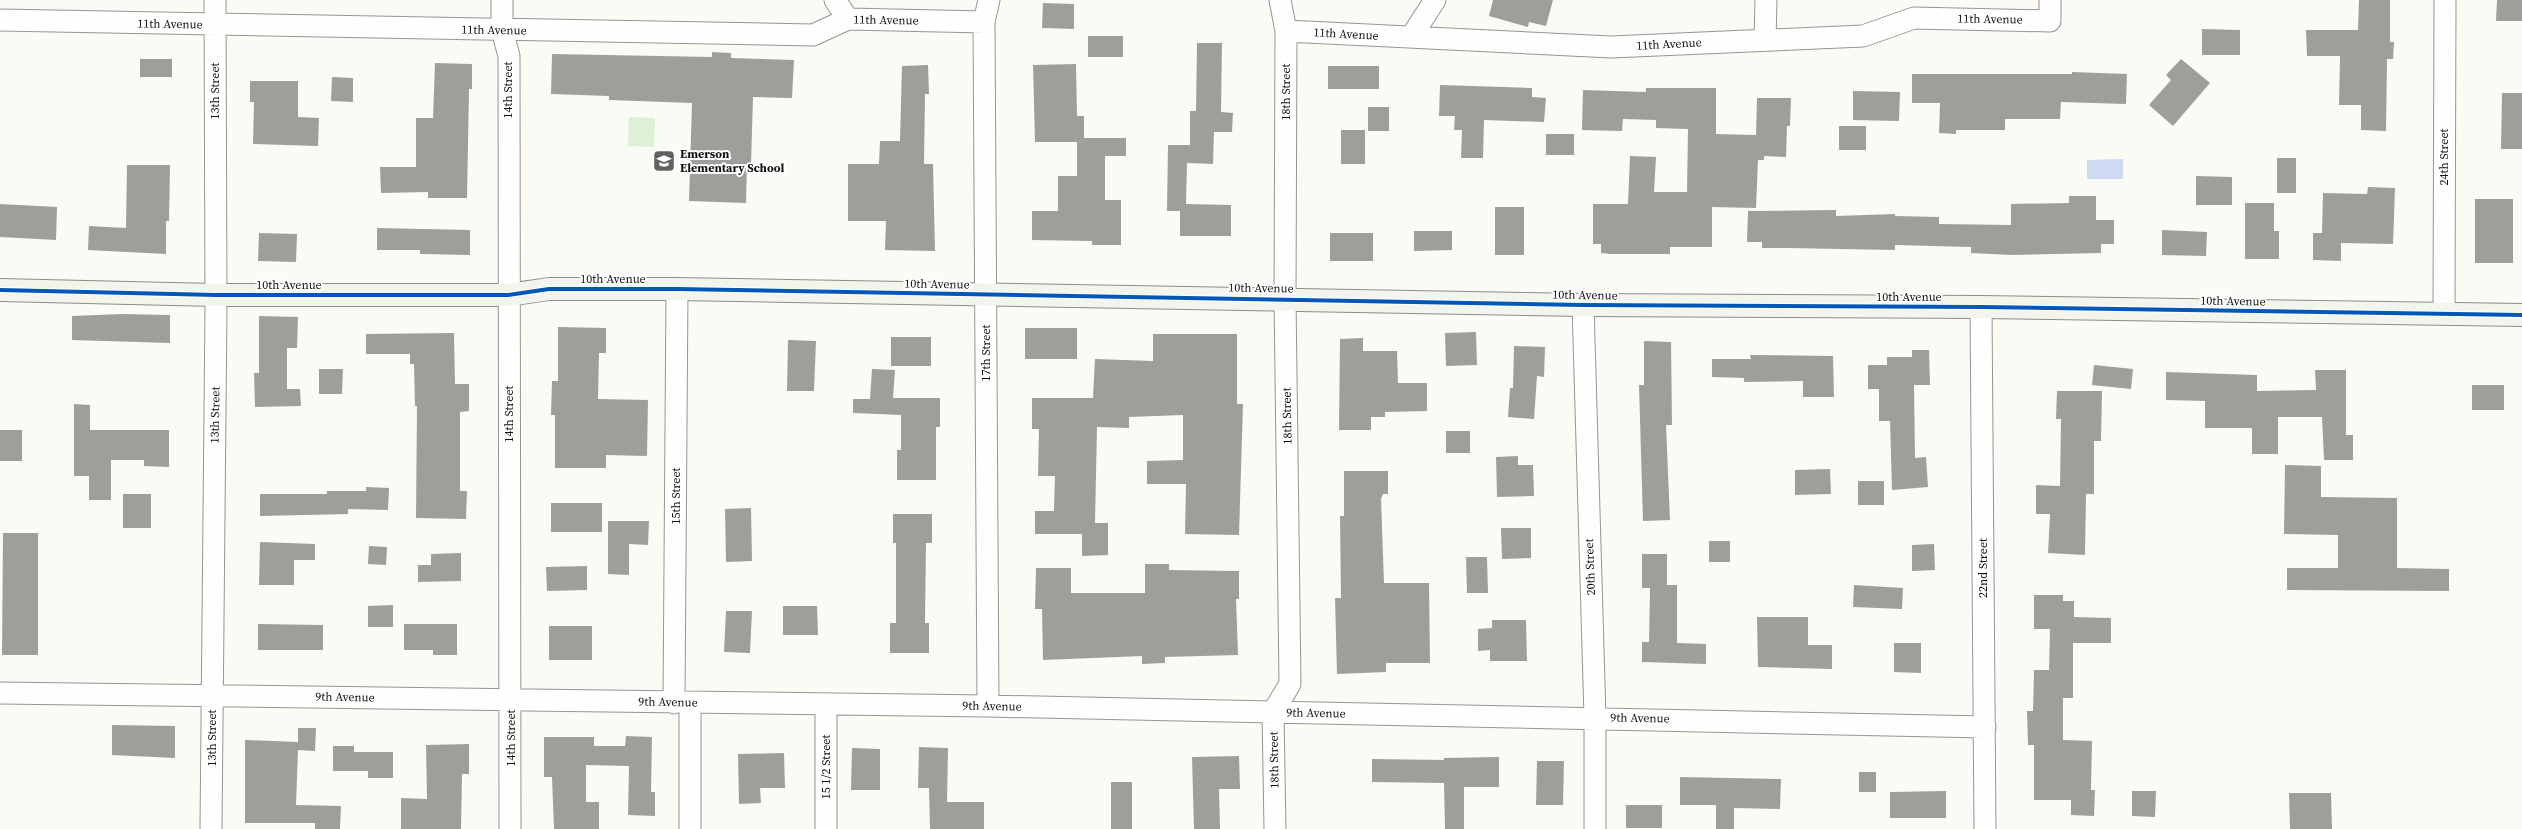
<svg xmlns="http://www.w3.org/2000/svg" width="2522" height="829" font-family="'Source Serif 4',serif">
<style>
.green{fill:#def0d6}
.water{fill:#cedaf3}
.building{fill:#9f9e9a}
.lines{fill:none;stroke-linecap:round;stroke-linejoin:round}
.street-casing{stroke:#959593;stroke-width:23}
.secondary-casing{stroke:#8c8c89;stroke-width:24}
.street{stroke:#fefefe;stroke-width:21}
.secondary{stroke:#f2f5eb;stroke-width:22}
.cycleway-casing{stroke:#fff;stroke-width:6}
.cycleway{stroke:#0057b8;stroke-width:4}
.labels{text-anchor:middle;stroke-width:4;stroke-linejoin:round;paint-order:stroke}
.street-label{font-size:12px;fill:#0f0f0f;stroke:#fff}
.poi-label{font-size:12px;font-weight:bold;fill:#0f0f0f;stroke:#fff;text-anchor:start}
</style>
<rect width="100%" height="100%" fill="#fbfbf5"/>
<!-- green -->
<path class="green" d="M629,117L655,118L654,147L628,146Z"/>
<!-- water -->
<path class="water" d="M2123,159V179H2087V160Z"/>
<!-- building -->
<path class="building" d="M1493,0H1553L1546,26L1529,22L1528,27L1489,16Z
M2359,0H2390V42H2394L2393,59H2387L2386,131L2361,130V105H2339L2340,56H2307L2306,30H2358Z
M2497,0H2522V21H2496Z
M1043,3L1074,4V29L1042,28Z
M2202,29L2240,30V55H2202Z
M1088,36H1123V57H1088Z
M1197,43H1222L1221,112L1233,113L1232,132H1214L1213,164L1187,163L1186,204L1231,205V236H1180V211H1167L1168,145H1190V111H1196Z
M712,52L731,53V58L794,60L792,98L753,97L751,164L747,163L746,203L689,201L692,103L609,100V96L551,94L552,54L712,57Z
M140,59H172V77H140Z
M2181,59L2210,83L2173,126L2149,105L2171,80L2166,75Z
M435,63L472,64V89H469L467,198H428V192L381,193L380,167H416V118H433Z
M1076,64L1077,116H1084V138H1126V156H1105V200H1121V245H1092V241L1032,240V211H1058V176H1077V142H1035L1033,65Z
M928,65L929,94H925L924,164H933L935,251L885,250L886,221H848V164H879L880,141H900L902,66Z
M1328,66H1379V89H1328Z
M2072,72L2127,74L2126,104L2061,102L2060,119H2005V130H1956V134L1939,133L1940,103H1912V74H2072Z
M332,77L353,78V102L331,101Z
M250,81H298V117L319,118L318,146L253,144L254,102H250Z
M1440,85L1532,88V97L1546,98L1544,122L1484,120L1483,158H1461L1462,130H1454L1455,116H1439Z
M1646,88H1716V134L1756,135L1757,98H1791L1790,126H1787L1786,157L1764,156V160H1758L1756,208L1712,207V247H1670V254H1610L1601,253V244H1593V204H1628L1630,156L1656,157L1654,192H1687L1688,129L1656,128V120L1623,119L1622,131L1582,130L1583,90L1646,92Z
M1853,91L1900,92L1899,121L1853,120Z
M2502,93H2522V149H2501Z
M1368,107H1389V131H1368Z
M1839,126H1866V150H1839Z
M1341,130H1365V164H1341Z
M1546,134H1574V155H1546Z
M2277,158H2296V193H2277Z
M127,165H170L169,221H166V254L88,250L89,226L126,228Z
M2196,176L2232,177V205H2196Z
M2368,187L2395,188L2393,244L2341,243V261L2313,260V233H2322L2323,193L2367,194Z
M2069,196H2096V220H2114V244H2101V253L2011,255L1971,253V247L1895,245V250L1787,248H1762V242H1747L1748,211L1836,210V216L1895,214V216L1939,217V224L2011,225V204L2069,203Z
M2475,199H2513V263H2475Z
M2245,203H2274V231H2279V259H2245Z
M0,204L57,207L56,240L0,237Z
M1495,207H1524V255H1495Z
M377,228L470,230V255L420,254V250H377Z
M2162,230L2207,232L2206,256L2162,255Z
M1414,231H1452V250L1414,251Z
M259,233L297,234L296,262L258,261Z
M1330,233H1373V261H1330Z
M122,314L170,315V343L72,340V316Z
M259,316L298,317L297,348H287V389H300L301,406L255,407L254,373H259Z
M558,327L606,328V353H599L598,399L648,400L647,456L606,455V468H555V415H551L552,381H558Z
M1025,328H1077V359H1025Z
M1476,332L1477,365L1446,366L1445,333Z
M454,333L455,384H469V411L460,412V491H467L466,519L416,518L417,406H415L414,364H410V354H366V334Z
M1153,334H1237V404H1243L1239,535L1185,534L1186,484H1147V461L1183,460V415L1129,417V428L1097,427L1095,523H1108V555L1082,556V534H1035V511H1054L1055,476H1038L1039,429H1032V398H1093L1095,359L1153,361Z
M891,337H931V366H891Z
M1363,338V351H1397L1398,383H1427V411L1385,412V417H1371V430H1339L1340,339Z
M788,340L816,341L814,391H787Z
M1644,341L1671,342L1672,425H1666L1670,520L1643,521L1639,385H1644Z
M1514,346L1545,347L1544,377L1537,376L1534,419L1508,417L1510,388H1513Z
M1912,350H1929L1930,385H1914L1915,458L1926,457L1928,487L1892,490L1890,421H1879V389H1868V365H1887V357H1912Z
M1750,355L1833,356L1834,397H1803V381L1744,382V378L1712,377V359H1751Z
M2094,365L2133,369L2131,389L2092,385Z
M319,369H343L342,394H319Z
M872,369L895,370L893,398H940V427H936V480H897V450H901V415L853,413V399H870Z
M2315,370H2346V435H2353V460H2324L2322,417H2278V454H2252V428H2205V401L2166,400V372L2257,375V391L2316,390Z
M2472,385H2504V410H2472Z
M2057,391H2102L2101,441H2094V494H2086L2085,555L2048,553L2050,514H2036V485L2060,486L2061,419H2056Z
M74,404L90,405V430H169V467L144,466V460H111V500H89V476H74Z
M0,430H22V461H0Z
M1446,431H1470V453H1446Z
M1518,456V465H1533L1534,496L1497,497L1496,457Z
M2285,465L2321,466V497L2397,498V568L2449,569V591L2287,590V568H2338V535L2284,534Z
M1830,469L1831,494L1795,495V470Z
M1344,471H1388V494H1383L1381,499L1384,583H1429L1430,663H1386V672L1337,674L1335,598H1341L1340,516H1344Z
M1858,481H1884V505H1858Z
M366,487L389,488L388,510L348,509V514L260,516V494H327V491H366Z
M123,494H151V528H123Z
M551,503H602V532H551Z
M751,508L752,561L726,562L725,509Z
M893,514H932V543H926L925,623H929V653H890V623H896V543H893Z
M608,521H649L648,545L629,544V575L608,574Z
M1501,528H1531V558L1502,559Z
M3,533H38V655H2Z
M1709,541H1730V562H1709Z
M260,542L315,544V560H294V585H259Z
M1934,544L1935,570L1912,571V545Z
M369,546L387,547L386,565L368,564Z
M461,553V581L418,582V565H431V554Z
M1642,554H1667V585H1677V643L1706,644V664L1642,662V642H1649L1650,588H1642Z
M1466,557H1487L1488,593H1467Z
M1145,564H1169V570L1239,571V599H1236L1238,655L1165,657V663L1142,664V656L1043,660L1042,609H1035L1036,568H1071V593H1145Z
M587,566V590L547,591L546,567Z
M1854,585L1903,588L1902,609L1853,607Z
M2034,595H2063V601H2074V617L2111,618V643H2073V698H2063V740L2092,741L2091,790H2095L2094,816L2071,815V800H2034V745H2028L2027,711H2033L2034,670H2049L2050,629H2034Z
M393,605V627H368V606Z
M783,606H817L818,635H783Z
M726,611H752L750,653L724,652Z
M1757,617H1808V645H1832V669L1758,667Z
M1492,620H1526L1527,661H1490V650L1478,651V629L1492,628Z
M258,624L323,625V650H258Z
M404,624H457V655H433V650H404Z
M549,626H592V660H549Z
M1894,643H1921V673L1894,672Z
M112,725L175,726V758L112,755Z
M298,728H316L315,751L298,750L296,805L341,806L340,829H315V823H245V740L298,742Z
M626,736L652,737L651,792H655V816L628,815L629,766L586,765V802H599V829H554L552,777H544V737H594V746H625Z
M469,744V774H462L461,829H401V798L427,799L426,745Z
M333,746H354V752H393V778H368V771H333Z
M919,747L948,748L947,802H984V829H930L929,788H918Z
M852,748L880,749V790H851Z
M784,753L785,788H760L761,803L739,804L738,754Z
M1239,756L1240,789H1219L1220,829H1194L1192,757Z
M1499,757V787H1464V829H1445L1444,783L1372,782V759L1444,760V758Z
M1537,761H1564L1563,805H1536Z
M1859,772H1876V792H1859Z
M1680,777L1781,779L1780,809L1734,808V829H1716V805H1680Z
M1111,782H1132V829H1111Z
M1946,791V818H1890V792Z
M2132,791H2156L2155,817L2132,816Z
M2289,793H2331L2332,829H2290Z
M1626,805H1662V828H1626Z"/>
<g class="lines">
<!-- street casing -->
<g class="street-casing">
<path id="street" d="M502,0V30L509,56L510,829
M835,0L848,19
M0,20L813,35L848,19L984,22
M1286,31L1611,47L1863,36L1914,18L2050,21V0
M1411,37L1435,0
M1765,39L1766,0
M1583,305L1595,717V829
M1981,307L1985,829
M2444,313L2445,0
M0,693L988,706L1985,727
M674,703L677,289
M988,706L984,22L989,0
M211,829L216,306L215,0
M690,829V703
M826,829V705
M1275,829L1273,712L1290,684L1285,298L1286,31L1280,0"/>
</g>
<!-- secondary casing -->
<g class="secondary-casing">
<path id="secondary" d="M0,290L216,295H508L549,289H677L1583,305L1981,307L2522,315"/>
</g>
<!-- street -->
<use href="#street" class="street"/>
<!-- secondary -->
<use href="#secondary" class="secondary"/>
<!-- cycleway casing -->
<g class="cycleway-casing">
<path id="cycleway" d="M0,290L216,295H508L549,289H677L1583,305L1981,307L2522,315"/>
</g>
<!-- cycleway -->
<use href="#cycleway" class="cycleway"/>
</g>
<!-- icons -->
<defs>
<g id="school-square" transform="scale(1.15)"><rect x="-9" y="-9" width="18" height="18" rx="4" fill="#626260" stroke="#fff"/><path d="M0-5L7-2L0 1L-7-2ZM-4 1L0 2.5L4 1V4Q0 6-4 4Z" fill="#fff"/></g>
</defs>
<g fill-rule="evenodd">
<use href="#school-square" x="664" y="161"/>
</g>
<g class="labels">
<!-- street labels -->
<g class="street-label">
<text transform="translate(1990 19) rotate(1)" y="4">11th Avenue</text>
<text transform="translate(886 20) rotate(1)" y="4">11th Avenue</text>
<text transform="translate(170 24) rotate(1)" y="4">11th Avenue</text>
<text transform="translate(494 30) rotate(1)" y="4">11th Avenue</text>
<text transform="translate(1346 34) rotate(3)" y="4">11th Avenue</text>
<text transform="translate(1669 44) rotate(-3)" y="4">11th Avenue</text>
<text transform="translate(508 90) rotate(-90)" y="4">14th Street</text>
<text transform="translate(215 91) rotate(-90)" y="4">13th Street</text>
<text transform="translate(1286 92) rotate(-90)" y="4">18th Street</text>
<text transform="translate(2444 157) rotate(-90)" y="4">24th Street</text>
<text x="613" y="283">10th Avenue</text>
<text transform="translate(937 284) rotate(1)" y="4">10th Avenue</text>
<text x="289" y="289">10th Avenue</text>
<text transform="translate(1261 288) rotate(1)" y="4">10th Avenue</text>
<text transform="translate(1585 295) rotate(1)" y="4">10th Avenue</text>
<text x="1909" y="301">10th Avenue</text>
<text transform="translate(2233 301) rotate(1)" y="4">10th Avenue</text>
<text transform="translate(986 353) rotate(-90)" y="4">17th Street</text>
<text transform="translate(509 414) rotate(-90)" y="4">14th Street</text>
<text transform="translate(215 415) rotate(-89)" y="4">13th Street</text>
<text transform="translate(1287 416) rotate(-91)" y="4">18th Street</text>
<text transform="translate(676 496) rotate(-90)" y="4">15th Street</text>
<text transform="translate(1590 567) rotate(-92)" y="4">20th Street</text>
<text transform="translate(1983 568) rotate(-90)" y="4">22nd Street</text>
<text transform="translate(345 697) rotate(1)" y="4">9th Avenue</text>
<text transform="translate(668 702) rotate(1)" y="4">9th Avenue</text>
<text transform="translate(992 706) rotate(1)" y="4">9th Avenue</text>
<text transform="translate(1316 713) rotate(1)" y="4">9th Avenue</text>
<text transform="translate(1640 718) rotate(1)" y="4">9th Avenue</text>
<text transform="translate(212 738) rotate(-90)" y="4">13th Street</text>
<text transform="translate(511 738) rotate(-90)" y="4">14th Street</text>
<text transform="translate(1274 760) rotate(-91)" y="4">18th Street</text>
<text transform="translate(826 767) rotate(-90)" y="4">15 1/2 Street</text>
</g>
<!-- poi labels -->
<g class="poi-label">
<text x="680" y="158">Emerson<tspan x="680" dy="14">Elementary School</tspan></text>
</g>
</g>
</svg>
